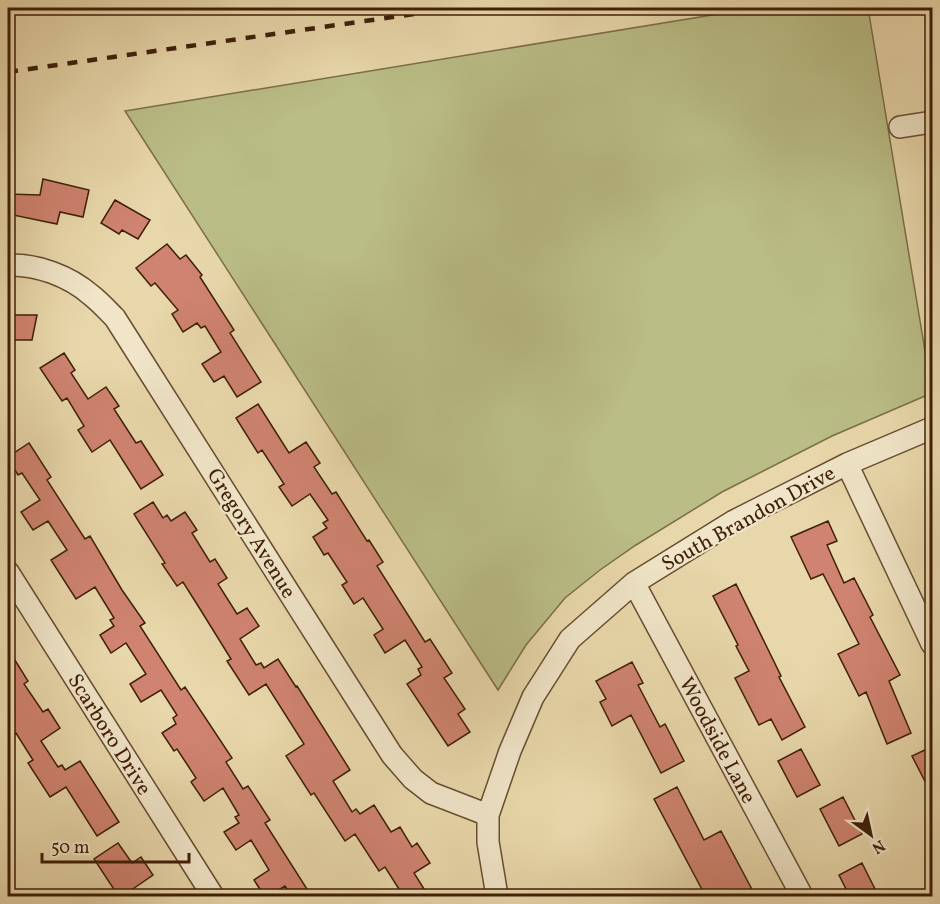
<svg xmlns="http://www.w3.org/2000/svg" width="940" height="904" font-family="Vollkorn,serif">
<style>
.green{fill:#babd86;stroke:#7c6e48;stroke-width:1.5}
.building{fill:#cf8370;stroke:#3e1f09;stroke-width:1.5}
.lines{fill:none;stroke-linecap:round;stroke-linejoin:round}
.minor-casing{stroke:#684d31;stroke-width:24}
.minor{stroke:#f0e5c8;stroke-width:21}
.rail{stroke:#3e1f09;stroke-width:4.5;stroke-dasharray:10 10;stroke-linecap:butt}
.labels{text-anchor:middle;stroke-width:4.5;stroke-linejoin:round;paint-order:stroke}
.street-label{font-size:21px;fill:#3e1f09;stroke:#f0e5c8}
</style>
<rect width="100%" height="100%" fill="#e8d7aa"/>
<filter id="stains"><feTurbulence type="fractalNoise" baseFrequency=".00333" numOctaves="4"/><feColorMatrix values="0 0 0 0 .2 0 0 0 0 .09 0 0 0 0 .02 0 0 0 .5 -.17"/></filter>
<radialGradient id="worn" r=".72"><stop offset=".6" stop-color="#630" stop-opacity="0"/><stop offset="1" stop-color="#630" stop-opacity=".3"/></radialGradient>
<!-- green -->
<path class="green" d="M755,8H868L932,393L832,436L722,492L636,545L600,570L565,598L526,645L498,690L125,111Z"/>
<!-- building -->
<path class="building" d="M43,179L89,190L83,217L60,212L57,224L8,214V194L40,195Z
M115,200L150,220L138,239L122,230L119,234L101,223Z
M167,244L180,259L186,255L202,275L200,277L234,330L230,333L261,382L237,397L224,376L214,382L202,364L221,352L205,326L201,328L197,323L183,332L172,314L178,310L155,283L151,286L136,268Z
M8,315H37L32,340H8Z
M64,353L75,370L71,373L88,399L106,387L119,406L114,409L136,443L141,441L163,475L141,489L110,440L92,452L78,430L84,426L67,398L62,401L40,368Z
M258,404L289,453L306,442L320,463L314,467L332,494L336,492L367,541L369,540L383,562L377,566L425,642L430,639L452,673L444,678L465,709L458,714L470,732L448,746L407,684L421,675L418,669L422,667L405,640L385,653L374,635L383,629L363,598L354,604L342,585L347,582L328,553L324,555L313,537L327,528L323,523L328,520L310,494L292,506L279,487L284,484L262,450L258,453L236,418Z
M29,443L51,477L47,480L85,539L90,536L122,590L145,623L140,626L181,690L185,687L232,758L226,762L243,789L248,786L270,820L265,823L312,897H292L285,886L267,897H265L254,880L269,870L251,840L236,850L224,832L239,823L235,817L239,815L223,788L204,801L191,782L196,778L177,749L174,751L162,733L176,724L173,718L177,715L161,690L141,702L130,684L146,674L126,643L111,653L100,635L114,626L110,620L114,618L95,587L76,599L51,560L67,550L48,521L33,530L21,512L40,500L22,473L18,475L8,459V457Z
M153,502L163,518L167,515L171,521L185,512L197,530L192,533L210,562L215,559L227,578L218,584L237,614L247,608L259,626L240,639L256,665L261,663L264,668L278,659L296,687L297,686L350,770L333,781L352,812L356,809L360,814L374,805L391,832L400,827L412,847L417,843L430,863L414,873L429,897H404L385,867L379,871L355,834L345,841L314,793L311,795L286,756L304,744L266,684L249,695L227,661L231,659L200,609L183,582L177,586L162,564L165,563L134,514Z
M828,521L837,541L827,545L844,583L854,578L873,615L870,617L900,675L889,681L911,733L887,744L866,692L859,696L838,654L859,644L823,574L811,579L791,537Z
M736,584L781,676L779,677L805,727L782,740L771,719L759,725L735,678L749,671L736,646L738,645L713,596Z
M8,649L28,681L24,684L43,712L48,709L60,728L41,741L58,767L62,765L65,770L80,761L119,822L97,836L66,787L50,797L28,763L33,760L16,733L8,738Z
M632,662L643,683L638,685L660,727L665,724L684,761L661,773L631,715L612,726L600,702L606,699L596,681Z
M933,746V797L912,756Z
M801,749L820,785L797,797L778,761Z
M677,787L704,840L721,831L756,897H706L654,799Z
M843,797L862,834L839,846L820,809Z
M118,843L132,863L141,857L153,875L121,897H119L94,859Z
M862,863L879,897H850L839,875Z"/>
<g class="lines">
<!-- minor casing -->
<g class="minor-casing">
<path id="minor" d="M900,127L932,122
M8,265C37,264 69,276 91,295C100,302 107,310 115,318L392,755L413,779L431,793L488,815
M847,464L932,644
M8,572L213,896
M634,583L802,896
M497,896L488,842V815L510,751L533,697L570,639L634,583L734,521L847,464L932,428"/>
</g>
<!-- minor -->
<use href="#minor" class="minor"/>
<!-- rail -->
<path class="rail" d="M8,72L456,8"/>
</g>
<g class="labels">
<!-- street labels -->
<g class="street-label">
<text transform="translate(748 518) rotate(-29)" y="7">South Brandon Drive</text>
<text transform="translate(252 533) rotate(58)" y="7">Gregory Avenue</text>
<text transform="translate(110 734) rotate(58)" y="7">Scarboro Drive</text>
<text transform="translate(718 740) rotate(62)" y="7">Woodside Lane</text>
</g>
</g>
<!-- margin -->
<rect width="940" height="904" fill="none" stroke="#e8d7aa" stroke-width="30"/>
<rect x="9" y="9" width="922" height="886" fill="none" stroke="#3e1f09" stroke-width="3"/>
<rect x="15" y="15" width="910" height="874" fill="none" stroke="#3e1f09" stroke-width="1.5"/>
<!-- north arrow -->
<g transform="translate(871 835) rotate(147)" stroke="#f0e5c8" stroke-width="4.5" paint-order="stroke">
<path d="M0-4.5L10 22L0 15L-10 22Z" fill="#3e1f09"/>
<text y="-9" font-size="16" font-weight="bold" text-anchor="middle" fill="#3e1f09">N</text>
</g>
<!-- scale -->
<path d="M42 853v9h147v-9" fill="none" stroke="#3e1f09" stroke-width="3"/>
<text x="51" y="853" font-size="18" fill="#3e1f09" stroke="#f0e5c8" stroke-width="4.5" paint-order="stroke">50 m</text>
<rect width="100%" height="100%" filter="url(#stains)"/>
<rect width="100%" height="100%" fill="url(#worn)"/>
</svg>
